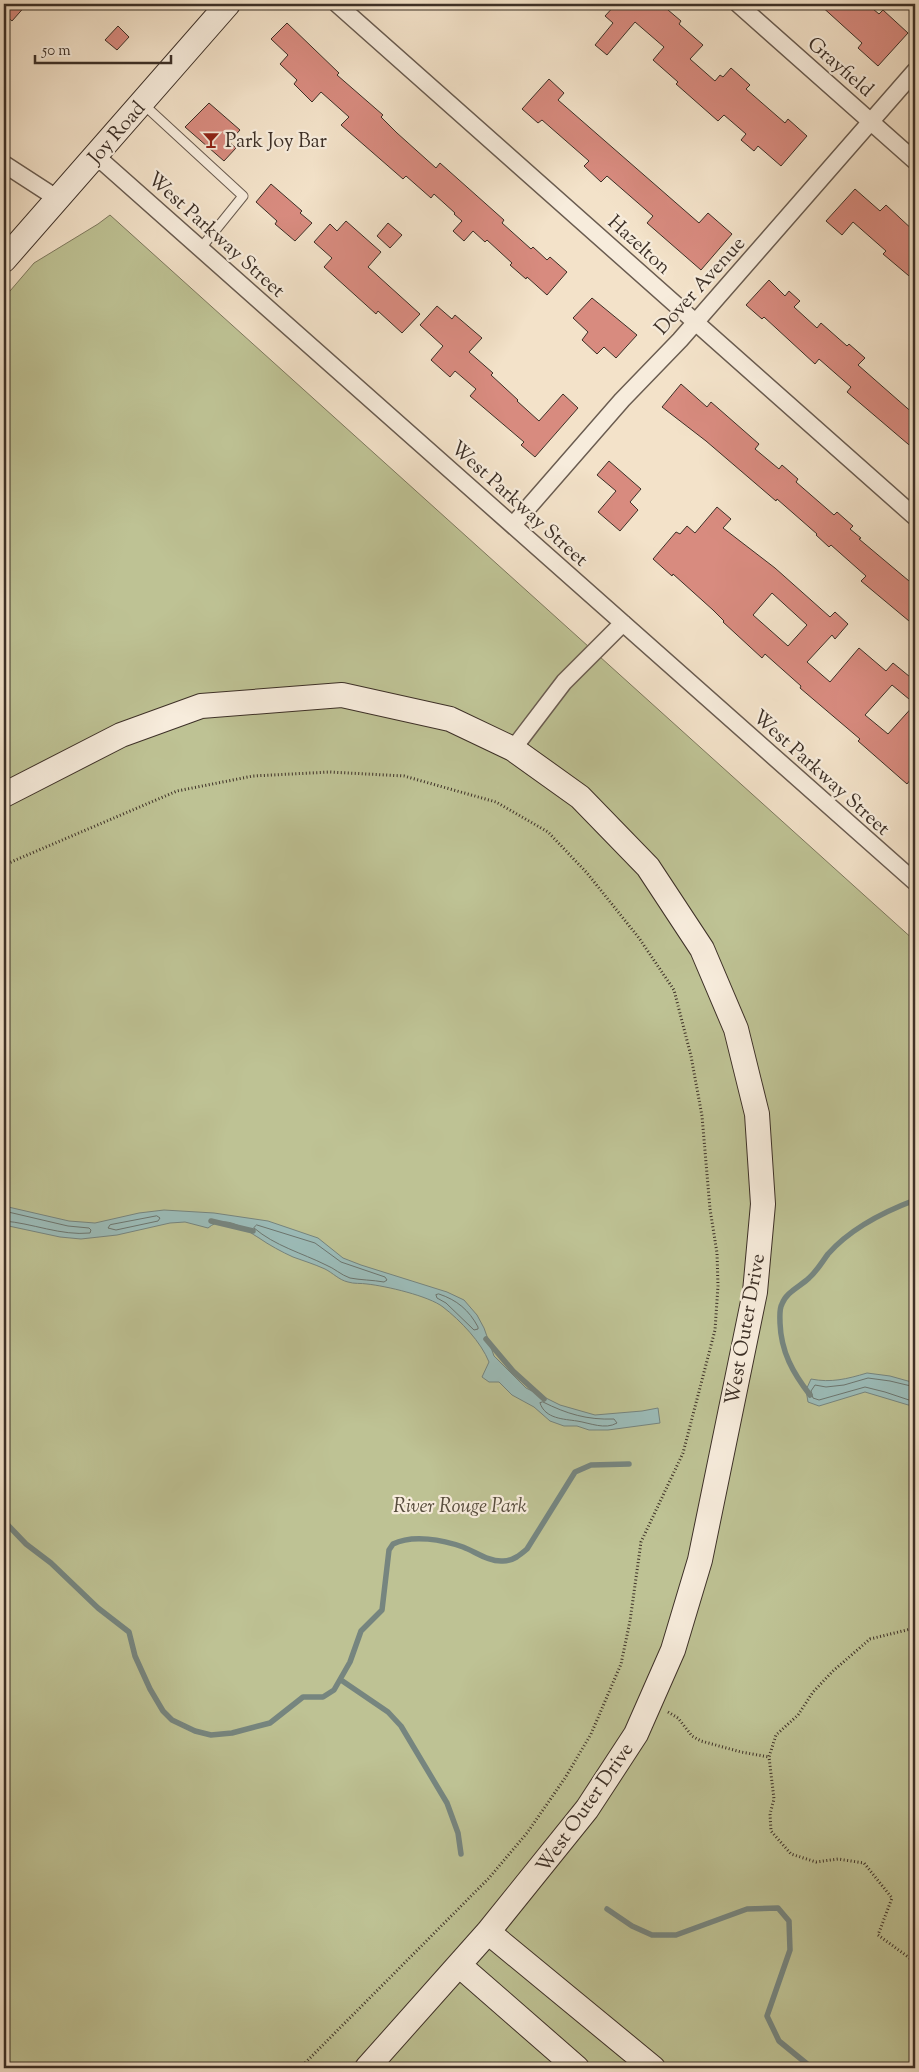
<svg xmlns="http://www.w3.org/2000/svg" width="919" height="2072" font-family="'Sorts Mill Goudy',serif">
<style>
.green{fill:#bec294;stroke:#7e795e}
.water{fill:#9cbdba;stroke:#76857f}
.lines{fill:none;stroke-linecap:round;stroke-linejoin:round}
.shore{stroke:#6c7670;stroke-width:1}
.stream{stroke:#76857f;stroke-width:5.5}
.building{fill:#d88b7f;stroke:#3d3027;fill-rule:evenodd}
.lane-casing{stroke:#6a5c50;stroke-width:11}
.street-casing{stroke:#6a5c50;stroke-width:19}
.secondary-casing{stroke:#3d3027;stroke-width:26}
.path{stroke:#3d3027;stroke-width:3;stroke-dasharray:1 2.5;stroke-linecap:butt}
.lane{stroke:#f7ecdc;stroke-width:9}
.street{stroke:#f7ecdc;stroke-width:16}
.secondary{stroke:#f7ecdc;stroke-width:24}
.labels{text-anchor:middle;stroke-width:4.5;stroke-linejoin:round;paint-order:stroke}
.street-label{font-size:20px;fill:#3d3027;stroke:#f7ecdc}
.poi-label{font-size:20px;fill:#3d3027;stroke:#f7ecdc;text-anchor:start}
.park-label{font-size:20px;font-style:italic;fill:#574d3d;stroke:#f7ecdc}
</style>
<rect width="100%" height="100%" fill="#f3e2c9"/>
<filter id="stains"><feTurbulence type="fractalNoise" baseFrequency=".004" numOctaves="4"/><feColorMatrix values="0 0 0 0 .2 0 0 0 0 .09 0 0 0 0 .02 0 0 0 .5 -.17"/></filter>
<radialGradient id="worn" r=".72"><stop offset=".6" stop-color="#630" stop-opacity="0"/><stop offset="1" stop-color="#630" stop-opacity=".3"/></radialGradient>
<!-- green -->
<path class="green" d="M110,215L915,941V2068H4V298L34,263L98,224Z"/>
<!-- water -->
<path class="water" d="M4,1206L69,1221L95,1223L139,1213L164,1210L214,1213L268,1221L318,1238L343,1258L361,1265L447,1292L464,1300L477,1315L484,1328L494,1356L526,1388L560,1405L595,1415L642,1411L658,1408L660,1423L608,1430H589L577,1426H564L550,1421L534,1407L512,1395L499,1382H489L482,1377L489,1362C481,1342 461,1321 443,1307C429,1296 386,1286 367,1284C361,1283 354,1284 348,1282C339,1280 333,1273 325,1269C314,1264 304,1261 293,1257C282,1252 269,1245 259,1238C244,1229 226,1213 208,1228L185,1222L170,1223L117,1235L81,1239L60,1237L4,1225Z
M867,1373L890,1376L915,1383V1407L865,1392L819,1406L808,1402L806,1390L811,1379C831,1383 847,1379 867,1373Z"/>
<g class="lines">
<!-- shore -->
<path class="shore" d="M4,1211L68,1226L89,1228L91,1230L90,1233C61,1236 32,1223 4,1221
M157,1216L160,1218L158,1221L116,1230L108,1228L110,1225Z
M257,1225L315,1243L341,1262L385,1277L387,1280L384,1282C373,1280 360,1280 350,1278C341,1275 334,1268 326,1265C302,1253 275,1246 254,1228Z
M439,1294C457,1300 469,1310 478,1327V1329L474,1330L446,1303L437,1298L436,1295Z
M915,1387L890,1381L868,1378L844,1385L826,1387L815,1385L811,1391L813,1398L819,1400L865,1387L885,1392L915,1402
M543,1402C567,1414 587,1420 614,1419L617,1423C605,1430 590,1423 577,1421C564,1419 545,1419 540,1403Z"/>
<!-- stream -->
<path class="stream" d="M211,1221L253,1231
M486,1339L513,1371L544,1399
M810,1395C793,1373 781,1352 780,1323C780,1317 779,1309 782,1304C786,1292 801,1286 809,1278C817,1271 822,1262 828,1254C851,1228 883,1212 915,1200
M4,1521L26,1544L51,1563L98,1608L129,1632L135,1656L150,1689L163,1711L172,1720L195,1731L211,1735L232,1733L270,1723L303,1697H323L334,1690L350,1662L361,1631L382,1610L389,1550L393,1544C413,1534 443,1540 463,1547C476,1552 489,1562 503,1561C513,1561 520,1555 527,1549L575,1472L591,1465L629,1464
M341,1680L388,1712L401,1726L447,1803L458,1833L461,1854
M607,1909L632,1926L652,1935H676L747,1909L778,1908L789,1921L790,1950L767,2016L779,2041L812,2068"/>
</g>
<!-- building -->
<path class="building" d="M4,4H27L12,21L4,14Z
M616,4H661L681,21L679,24L703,45L690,59L715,81L720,75L723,77L731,68L750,85L746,89L785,123L788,119L807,136L781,166L758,146L754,151L741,140L746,134L724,115L718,121L676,84L678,82L653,60L664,47L635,22L607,55L595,45L613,23L605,16Z
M819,4H867L879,14L883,10L908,33L878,66L858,48L862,43Z
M287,23L339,73L337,75L383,115L381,117L397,133L436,168L440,163L504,220L502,223L531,249L533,247L547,260L550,257L567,272L547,295L527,277L526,279L510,265L512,263L487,240L485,242L473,231L464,241L453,231L462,221L454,214L455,213L434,194L431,198L406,176L403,179L341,125L349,117L321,92L312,102L294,84L297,80L280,64L288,55L271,39Z
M118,26L129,37L117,50L105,40Z
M549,79L564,93L558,100L699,223L708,213L732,234L701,270L647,223L653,216L607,176L601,182L584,166L589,161L542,120L538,123L522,109Z
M209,103L240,130L229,142L236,148L224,161L185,127Z
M271,184L302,211L300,213L312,223L295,241L275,224L277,221L256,202Z
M855,189L880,211L886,205L915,232V281L883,254L886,251L853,222L842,235L826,221Z
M346,221L381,252L368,267L420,314L402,333L378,311L376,314L324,267L332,258L314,242L330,224L337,231Z
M388,223L402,235L390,248L377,236Z
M769,280L785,296L789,291L800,301L794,307L817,328L821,323L847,346L849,344L865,358L858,365L915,415V450L847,392L851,387L819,359L815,364L764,317L762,319L746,305Z
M592,298L637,335L616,358L604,347L597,354L582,340L588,332L573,318Z
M437,306L452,319L455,315L482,338L469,352L493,373L491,375L518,400L517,401L539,421L563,394L578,408L535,457L521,445L524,442L470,396L476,389L455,371L450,377L431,360L443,346L420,325Z
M681,384L707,407L711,402L759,444L755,449L779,469L782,465L798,479L796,482L834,515L837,512L853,526L850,529L861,538L859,539L915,586V626L861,581L866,576L831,545L829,547L816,535L817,534L777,499L776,501L706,441L662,407Z
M609,461L641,489L630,502L638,510L620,531L598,512L616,491L597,475Z
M717,507L731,519L723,528L775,568L830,617L835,612L848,624L835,639L832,635L807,662L830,682L859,648L886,671L893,663L915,681V774L907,784L858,741L860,739L800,688L801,686L765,654L762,658L723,622L724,621L713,610L673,574L672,576L653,559L676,532L680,534L687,526L695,533ZM772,593L807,625L788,646L753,615ZM892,685L915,704L888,734L865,715Z"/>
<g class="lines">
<!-- lane casing -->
<g class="lane-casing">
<path id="lane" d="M142,103L243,196L201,248"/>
</g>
<!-- street casing -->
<g class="street-casing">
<path id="street" d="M337,4L915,517
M738,4L915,161
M95,155L915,882
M4,164L58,199
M513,525L622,400L680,340L915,71
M513,749L564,682L623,623"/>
</g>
<!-- secondary casing -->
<g class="secondary-casing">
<path id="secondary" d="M4,260L228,4
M4,795L121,735L201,706L342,695L450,719L513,749L580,797L648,867L702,949L736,1029L757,1114L763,1204L755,1292L700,1560L673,1650L636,1734L587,1809L488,1932L367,2068
M488,1932L653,2068
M459,1965L577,2068"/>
</g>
<!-- path -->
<path class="path" d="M4,865L177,791L253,776L330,772L404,776L496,802L548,832L587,873L639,938L674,990L691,1056L702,1116L710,1209L717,1253L718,1286L715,1330L683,1453L641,1542L630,1621L621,1664L591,1734L565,1778L527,1833L489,1878L300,2068
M915,1628L870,1639L833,1671L813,1692L798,1715L776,1735L769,1757L774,1799L770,1814L771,1831L791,1854L816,1862L838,1859L864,1863L892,1898L878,1935L915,1962
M668,1712L678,1718L692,1736L701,1741L741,1752L769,1757
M915,1740L913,1741L910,1751L915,1760"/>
<!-- lane -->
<use href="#lane" class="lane"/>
<!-- street -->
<use href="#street" class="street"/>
<!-- secondary -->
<use href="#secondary" class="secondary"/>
</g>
<!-- icons -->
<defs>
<g id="bar-bare" transform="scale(1.35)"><path d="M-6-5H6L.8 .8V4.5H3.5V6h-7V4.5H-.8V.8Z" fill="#8f2418" stroke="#f7ecdc" stroke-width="2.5" paint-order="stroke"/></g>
</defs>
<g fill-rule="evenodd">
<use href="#bar-bare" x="211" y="140"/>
</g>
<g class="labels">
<!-- street labels -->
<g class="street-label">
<text transform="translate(841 66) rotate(41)" y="7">Grayfield</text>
<text transform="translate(116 132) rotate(-49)" y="7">Joy Road</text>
<text transform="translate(217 234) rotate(42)" y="7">West Parkway Street</text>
<text transform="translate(640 244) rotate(42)" y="7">Hazelton</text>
<text transform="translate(699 285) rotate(-48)" y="7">Dover Avenue</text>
<text transform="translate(520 503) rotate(42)" y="7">West Parkway Street</text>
<text transform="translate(822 772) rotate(42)" y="7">West Parkway Street</text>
<text transform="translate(744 1329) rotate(-80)" y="7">West Outer Drive</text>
<text transform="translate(584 1807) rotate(-55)" y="7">West Outer Drive</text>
</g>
<!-- poi labels -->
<g class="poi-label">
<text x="225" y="147">Park Joy Bar</text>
</g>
<!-- park labels -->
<g class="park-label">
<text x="460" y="1512">River Rouge Park</text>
</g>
</g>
<!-- margin -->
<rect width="919" height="2072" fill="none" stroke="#f3e2c9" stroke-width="20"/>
<rect x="5" y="5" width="909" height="2062" fill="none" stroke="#3d3027" stroke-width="2.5"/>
<rect x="10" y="10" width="899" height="2052" fill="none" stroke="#3d3027"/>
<!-- scale -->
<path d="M35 55v8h136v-8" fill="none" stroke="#3d3027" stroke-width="2.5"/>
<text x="42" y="55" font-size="15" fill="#3d3027" stroke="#f7ecdc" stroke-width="4" paint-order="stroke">50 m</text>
<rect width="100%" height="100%" filter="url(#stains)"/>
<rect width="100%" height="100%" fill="url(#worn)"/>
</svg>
